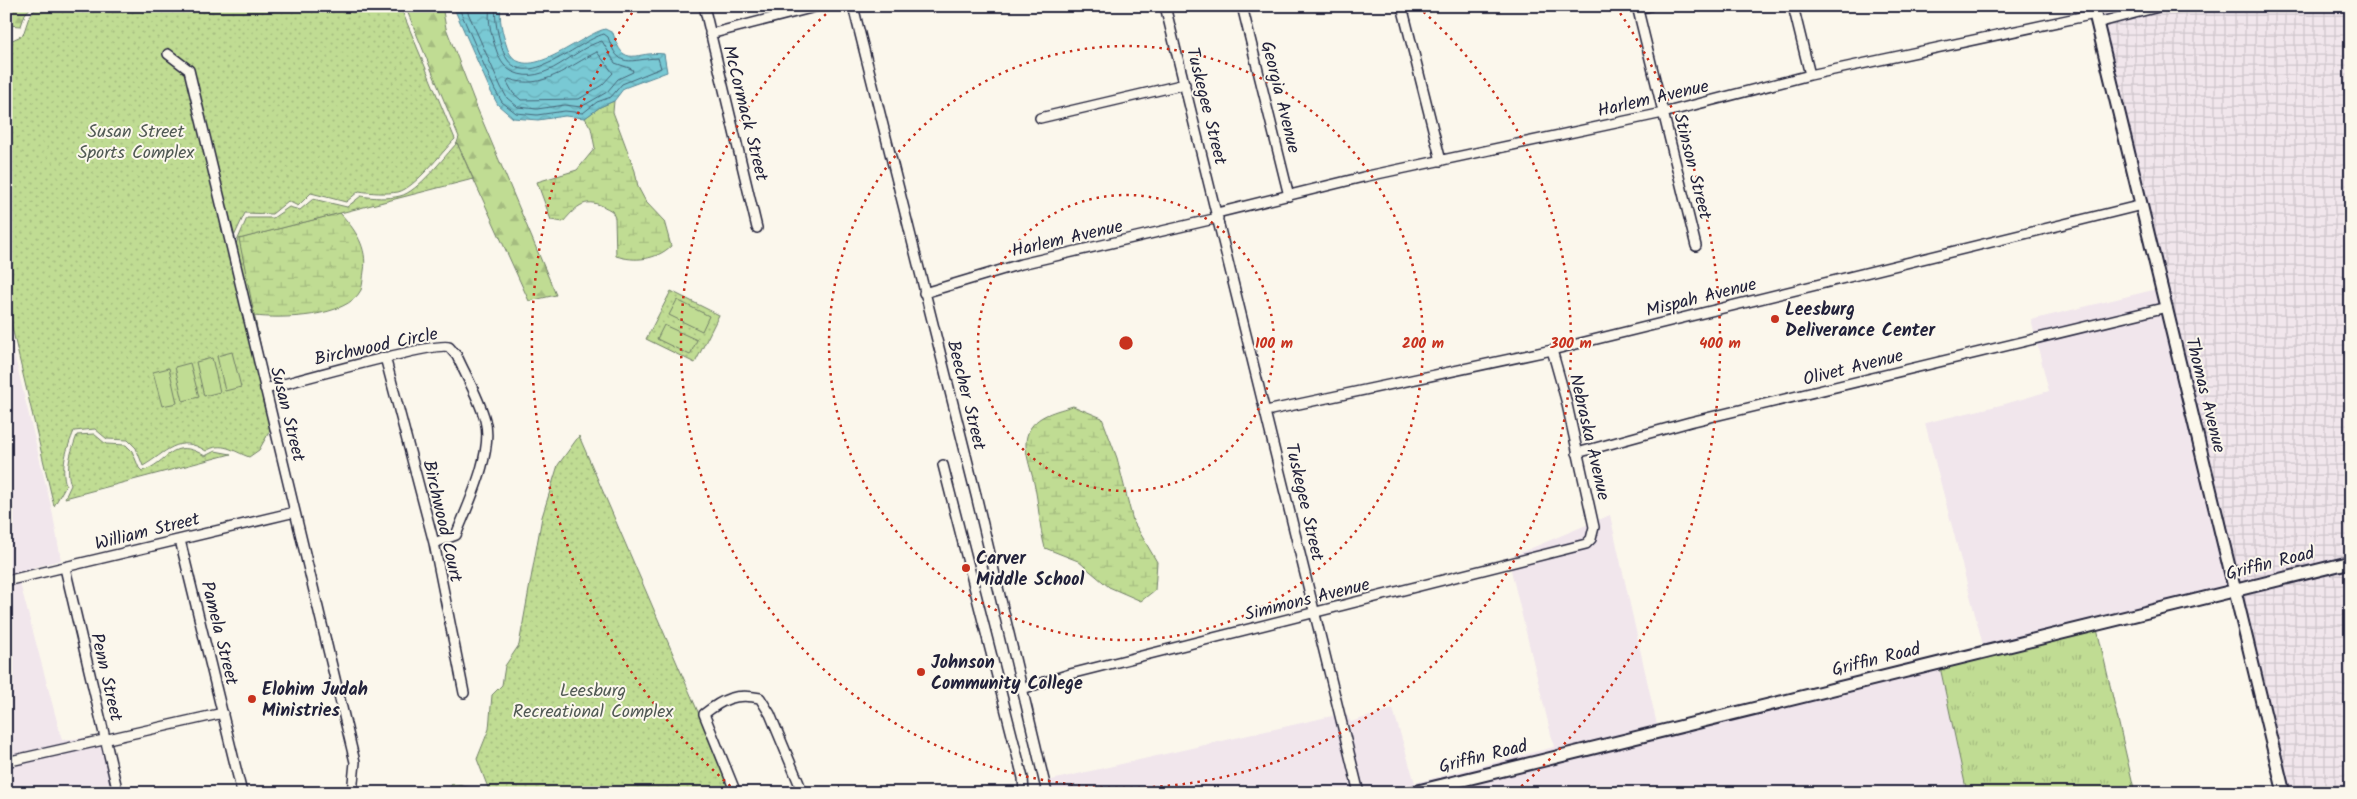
<svg xmlns="http://www.w3.org/2000/svg" width="2357" height="799" font-family="Kalam,sans-serif">
<style>
.built{fill:#f1e6ec}
.industrial{fill:url(#industrial-grid)}
.grass{fill:url(#grass-tufts);stroke:#717f67}
.forest{fill:url(#forest-firs);stroke:#717f67}
.wetland{fill:url(#wetland-marsh);stroke:#717f67}
.park{fill:url(#park-dots);stroke:#717f67}
.pitch{fill:#c0dc93;stroke:#717f67}
.water{fill:url(#water-waves);stroke:#568697}
.lines{fill:none;stroke-linecap:round;stroke-linejoin:round}
.shore{stroke:#456578;stroke-width:1}
.minor-casing{stroke:#22223b;stroke-width:12}
.tertiary-casing{stroke:#22223b;stroke-width:15}
.minor{stroke:#fbf7ec;stroke-width:9}
.tertiary{stroke:#fbf7ec;stroke-width:11}
.ring{fill:none;stroke:#c8321e;stroke-width:2.5;stroke-dasharray:2.5 5}
.poi-dot{fill:#c8321e;stroke:#fbf7ec;stroke-width:2}
.labels{text-anchor:middle;stroke-width:4;stroke-linejoin:round;paint-order:stroke}
.street-label{font-size:18px;fill:#22223b;stroke:#fbf7ec}
.park-label{font-size:18px;fill:#515a55;stroke:#fbf7ec}
.poi-label{font-size:18px;font-weight:bold;fill:#22223b;stroke:#fbf7ec;text-anchor:start}
.centre{fill:#c8321e;stroke:#fbf7ec;stroke-width:2.5}
.ring-label{font-size:15px;text-anchor:middle;font-weight:bold;fill:#c8321e;stroke:#fbf7ec;stroke-width:4;stroke-linejoin:round;paint-order:stroke}
</style>
<defs>
<pattern id="industrial-grid" width="8" height="8" patternUnits="userSpaceOnUse" patternTransform="scale(1.25)"><rect width="8" height="8" fill="#f1e6ec"/><path d="M0 4h8M4 0v8" fill="none" stroke="#cec5cb"/></pattern>
<pattern id="grass-tufts" width="24" height="20" patternUnits="userSpaceOnUse" patternTransform="scale(1.25)"><rect width="24" height="20" fill="#c0dc93"/><path d="M3 7l-1-3M5 7V3M7 7l1-3M15 17l-1-3M17 17v-4M19 17l1-3" fill="none" stroke="#a5bc80"/></pattern>
<pattern id="forest-firs" width="22" height="20" patternUnits="userSpaceOnUse" patternTransform="scale(1.25)"><rect width="22" height="20" fill="#c0dc93"/><path d="M5 1l3.5 6h-7zM16 11l3.5 6h-7z" fill="#a5bc80"/></pattern>
<pattern id="wetland-marsh" width="20" height="14" patternUnits="userSpaceOnUse" patternTransform="scale(1.25)"><rect width="20" height="14" fill="#c0dc93"/><path d="M1 5h8M5 5V1M11 12h8M15 12V8" fill="none" stroke="#a5bc80"/></pattern>
<pattern id="park-dots" width="8" height="8" patternUnits="userSpaceOnUse" patternTransform="scale(1.25)"><rect width="8" height="8" fill="#c0dc93"/><path d="M2 2h.1M6 6h.1" fill="none" stroke="#a5bc80" stroke-width="1.8" stroke-linecap="round"/></pattern>
<pattern id="water-waves" width="16" height="10" patternUnits="userSpaceOnUse" patternTransform="scale(1.25)"><rect width="16" height="10" fill="#79c9d4"/><path d="M0 5q4-4 8 0t8 0" fill="none" stroke="#68acb7"/></pattern>
</defs>
<rect width="100%" height="100%" fill="#fbf7ec"/>
<filter id="ink" filterUnits="userSpaceOnUse"><feTurbulence type="fractalNoise" baseFrequency=".02" numOctaves="2"/><feDisplacementMap in="SourceGraphic" scale="10" xChannelSelector="R" yChannelSelector="G"/><feConvolveMatrix kernelMatrix="1 2 1 2 8 2 1 2 1" color-interpolation-filters="sRGB"/></filter>
<g filter="url(#ink)">
<!-- built -->
<path class="built" d="M2157,289L2230,585L1983,645L1925,423L2005,404L2049,391L2031,320Z
M6,321L52,510L61,560L17,572L62,740L103,736L117,793H6Z
M1610,515L1657,725L1385,793H1050L1047,781L1345,713L1351,722L1393,709L1415,783L1554,747L1508,558Z
M1940,667L1967,793H1433Z"/>
<!-- industrial -->
<path class="industrial" d="M2099,6H2351V556L2239,583Z
M2351,567V793H2289L2242,594Z"/>
<!-- grass -->
<path class="grass" d="M2097,629L2135,793H1967L1940,667Z"/>
<!-- forest -->
<path class="forest" d="M6,6H32L25,14L21,26L6,25Z
M405,6H442L446,28L477,108L556,295L529,301L457,143L459,137Z"/>
<!-- wetland -->
<path class="wetland" d="M614,101L613,112L635,171L638,187L646,202L664,221L671,246C656,260 635,262 616,256L615,218L612,211C588,197 581,201 563,222L551,220L537,182L577,170L595,148L591,128L585,118L600,107Z
M340,213C355,229 368,248 364,271C363,277 363,284 361,290C347,318 281,319 254,316L238,239Z
M1073,406L1102,418L1117,458L1133,521L1157,562L1155,590L1141,601L1109,587L1078,561L1045,548C1039,526 1039,504 1034,483C1031,468 1022,448 1028,433C1035,415 1057,411 1073,406Z
M452,784L473,788L476,793H446Z"/>
<!-- park -->
<path class="park" d="M38,6C55,6 73,4 90,6C112,9 112,18 136,6H400L455,139C442,152 415,188 398,192C386,194 371,193 359,191L346,202L311,193L298,206L288,201L272,214L245,213L230,245L273,425L259,450L249,457C233,451 222,441 206,451C178,433 166,453 143,466L136,448L128,440L107,439L95,429L74,431C67,448 60,467 66,485L54,506L6,302V43L23,35L29,17Z
M457,143L473,179L239,239L266,373L235,246L247,218H273L289,207L300,210L313,199L347,207L361,196C373,198 388,199 400,196C418,192 444,157 457,143Z
M671,291L719,315L695,363L646,339Z
M94,434L106,444L126,445L132,451L139,468L142,471C168,464 171,435 205,456L215,451L231,454L65,498L71,485C65,468 71,452 77,435Z
M579,436L733,793H490L477,759L489,729L492,695L502,685L505,666L519,645L542,517L558,465Z"/>
<!-- pitch -->
<path class="pitch" d="M677,300L709,316L702,331L669,315Z
M664,325L697,340L690,355L657,339Z
M232,352L241,387L225,391L217,356Z
M212,358L220,392L204,396L196,362Z
M190,363L199,397L183,401L175,367Z
M169,368L177,403L162,406L153,372Z"/>
<!-- water -->
<path class="water" d="M453,6H501C499,19 502,32 506,44C519,92 578,36 605,29L613,33C624,71 636,50 664,54L667,72L624,88L614,101L600,107L585,118L565,116L538,120L513,118L498,105L491,92Z"/>
<g class="lines">
<!-- shore -->
<path class="shore" d="M458,6L495,90L502,102L516,113L537,115L565,111L583,113L597,102L611,97L622,84L661,68L658,58C630,59 619,71 608,37L604,34C577,41 518,100 502,48C498,35 494,20 496,6
M465,6L501,87L507,98L518,107L537,109L565,105L581,107L607,92L618,79L633,72L632,69L615,63L602,41C573,48 546,87 513,72C505,68 500,61 497,52C492,38 487,21 490,6
M597,52L613,73L602,85L579,99L521,100L513,93L507,82L509,79C543,91 568,66 597,52Z"/>
<!-- minor casing -->
<g class="minor-casing">
<path id="minor" d="M704,6L757,228
M853,6L976,495L1047,793
M1165,6L1359,793
M1242,6L1289,196
M1402,6L1441,161
M1637,6L1696,246
M1793,6L1810,75
M1638,9L1650,6
M2097,23L2162,6
M710,34L819,6
M168,54L189,70L355,762L352,793
M1040,118L1185,84
M1217,213L1363,177L1663,113L1810,75L2095,14
M924,293L1021,264L1218,218
M385,357L434,543L464,693
M265,389C289,383 436,341 449,347L457,356C466,376 479,398 485,420C494,452 468,505 456,535L434,543
M1266,411L1552,350L2142,205
M1577,453L1690,422L2167,307
M943,465L1023,778L1024,793
M180,540L242,793
M65,568L118,793
M6,581L295,512
M1022,689L1070,674L1586,544L1591,539L1594,527L1566,400L1552,350
M6,762L223,713
M736,793L704,714C723,699 735,693 760,698L770,714L803,793"/>
</g>
<!-- tertiary casing -->
<g class="tertiary-casing">
<path id="tertiary" d="M2093,6L2284,793
M1410,793L2351,562"/>
</g>
<!-- minor -->
<use href="#minor" class="minor"/>
<!-- tertiary -->
<use href="#tertiary" class="tertiary"/>
</g>
</g>
<!-- distance rings -->
<g class="ring">
<circle cx="1126" cy="343" r="148"/>
<circle cx="1126" cy="343" r="297"/>
<path d="M1418 7A445 445 0 1 1 834 7"/>
<path d="M736 791A594 594 0 0 1 636 7M1616 7A594 594 0 0 1 1516 791"/>
</g>
<!-- markers -->
<g class="poi-dot">
<circle cx="1775" cy="319" r="5"/>
<circle cx="966" cy="568" r="5"/>
<circle cx="921" cy="672" r="5"/>
<circle cx="252" cy="699" r="5"/>
</g>
<g class="labels">
<!-- street labels -->
<g class="street-label">
<text transform="translate(1281 97) rotate(76)" y="6">Georgia Avenue</text>
<text transform="translate(1653 98) rotate(-13)" y="6">Harlem Avenue</text>
<text transform="translate(1207 106) rotate(76)" y="6">Tuskegee Street</text>
<text transform="translate(746 113) rotate(76)" y="6">McCormack Street</text>
<text transform="translate(1693 166) rotate(76)" y="6">Stinson Street</text>
<text transform="translate(1067 238) rotate(-13)" y="6">Harlem Avenue</text>
<text transform="translate(1701 297) rotate(-14)" y="6">Mispah Avenue</text>
<text transform="translate(376 346) rotate(-12)" y="6">Birchwood Circle</text>
<text transform="translate(1853 367) rotate(-14)" y="6">Olivet Avenue</text>
<text transform="translate(967 395) rotate(76)" y="6">Beecher Street</text>
<text transform="translate(2206 395) rotate(76)" y="6">Thomas Avenue</text>
<text transform="translate(288 414) rotate(76)" y="6">Susan Street</text>
<text transform="translate(1590 437) rotate(77)" y="6">Nebraska Avenue</text>
<text transform="translate(1305 502) rotate(77)" y="6">Tuskegee Street</text>
<text transform="translate(443 521) rotate(77)" y="6">Birchwood Court</text>
<text transform="translate(147 531) rotate(-14)" y="6">William Street</text>
<text transform="translate(2270 563) rotate(-14)" y="6">Griffin Road</text>
<text transform="translate(1307 599) rotate(-14)" y="6">Simmons Avenue</text>
<text transform="translate(220 633) rotate(76)" y="6">Pamela Street</text>
<text transform="translate(1876 659) rotate(-14)" y="6">Griffin Road</text>
<text transform="translate(107 677) rotate(77)" y="6">Penn Street</text>
<text transform="translate(1483 756) rotate(-14)" y="6">Griffin Road</text>
</g>
<!-- park labels -->
<g class="park-label">
<text x="136" y="137">Susan Street<tspan x="136" dy="21">Sports Complex</tspan></text>
<text x="593" y="696">Leesburg<tspan x="593" dy="21">Recreational Complex</tspan></text>
</g>
<!-- poi labels -->
<g class="poi-label">
<text x="1785" y="315">Leesburg<tspan x="1785" dy="21">Deliverance Center</tspan></text>
<text x="976" y="564">Carver<tspan x="976" dy="21">Middle School</tspan></text>
<text x="931" y="668">Johnson<tspan x="931" dy="21">Community College</tspan></text>
<text x="262" y="695">Elohim Judah<tspan x="262" dy="21">Ministries</tspan></text>
</g>
</g>
<circle cx="1126" cy="343" r="8" class="centre"/>
<g class="ring-label">
<text x="1274" y="348">100 m</text>
<text x="1423" y="348">200 m</text>
<text x="1571" y="348">300 m</text>
<text x="1720" y="348">400 m</text>
</g>
<!-- margin -->
<rect width="2357" height="799" fill="none" stroke="#fbf7ec" stroke-width="25"/>
<rect x="12" y="12" width="2332" height="774" fill="none" stroke="#22223b" stroke-width="2" filter="url(#ink)"/>
</svg>
